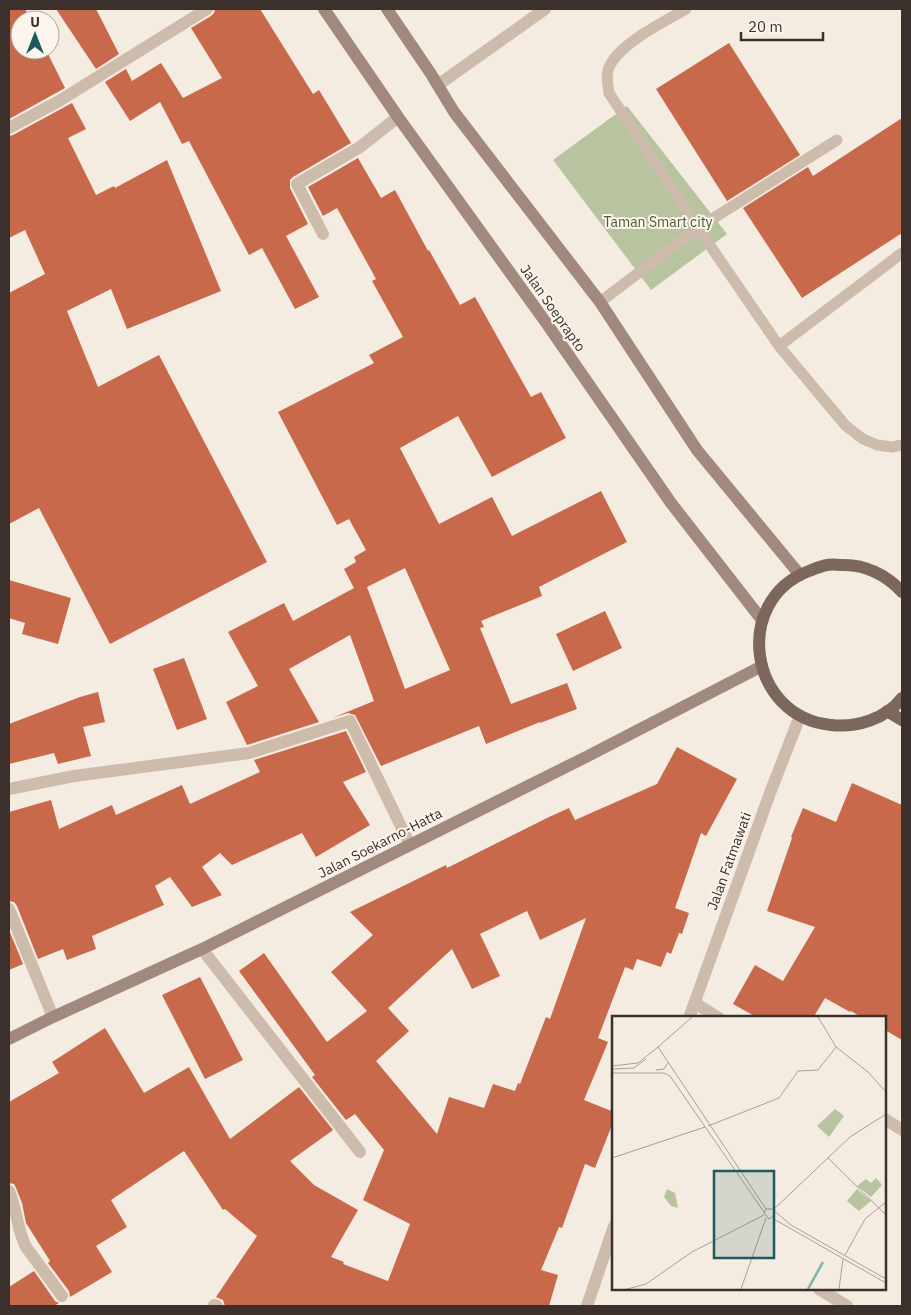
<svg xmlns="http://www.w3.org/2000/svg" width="911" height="1315" font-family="'IBM Plex Sans',sans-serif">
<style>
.green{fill:#b8c4a0}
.building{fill:#c8694b;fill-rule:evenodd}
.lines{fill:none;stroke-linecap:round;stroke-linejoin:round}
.service{stroke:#cdbbac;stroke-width:11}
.minor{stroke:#cdbbac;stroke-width:12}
.tertiary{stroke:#cdbbac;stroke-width:12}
.secondary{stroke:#a18a7d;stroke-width:12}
.primary{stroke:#7d675c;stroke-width:12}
.labels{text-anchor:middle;stroke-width:4;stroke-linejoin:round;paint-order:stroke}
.park-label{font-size:14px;fill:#4a5a2e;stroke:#fbf5ee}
.street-label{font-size:14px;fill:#3b302b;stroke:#fbf5ee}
.inset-river{fill:none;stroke:#7fb0b2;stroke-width:2.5}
.inset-road{fill:none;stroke:#aaa098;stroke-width:1}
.view{fill:#1f5a5e;fill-opacity:0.15;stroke:#1f5a5e;stroke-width:2.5}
.inset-edge{fill:none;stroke:#3b302b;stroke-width:2.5}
</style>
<rect width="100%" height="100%" fill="#f4ebe1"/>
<!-- green -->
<path class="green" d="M627,106L727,234L651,290L553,160Z"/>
<!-- building -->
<path class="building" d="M9,9H25L31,20H20V50H46L65,88L9,119Z
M56,9H96L119,54L96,69Z
M215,9H260L313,94L319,90L351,143L293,177L290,180V188L308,224L286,236L319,297L295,309L262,248L249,255L189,141L182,144L160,102L130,121L105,82L126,69L132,81L161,63L183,98L222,78L191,28L211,16L214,13Z
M729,43L800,155L727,201L656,89Z
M72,103L86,129L68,138L96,195L114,186L115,188L167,160L221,291L127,329L111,289L67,311L98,387L159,355L267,562L110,644L39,508L9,524V293L45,274L25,230L9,238V136L13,135Z
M902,118V233L802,298L743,208L808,167L813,176Z
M358,158L381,198L395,190L428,251L429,250L460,305L475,297L531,397L541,392L566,438L492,477L458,416L400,448L439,524L492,497L512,536L601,491L627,542L539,587L542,596L481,621L484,627L480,628L511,704L567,683L577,709L540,723V722L486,744L479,726L381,766L355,715L348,713L332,718L374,701L350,635L289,669L319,722L247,745L226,702L258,686L228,632L284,603L293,621L354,588L344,569L356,562L354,557L366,550L349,519L337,525L278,412L374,363L369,355L403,337L372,281L376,279L337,208L323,216L308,187ZM405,568L450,670L405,689L367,587Z
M9,580L71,598L58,644L22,634L25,623L9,618Z
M605,611L622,648L573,671L556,634Z
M184,658L207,719L177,730L153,669Z
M98,692L105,722L83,727L91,756L58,764L54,753L9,764V724L80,697Z
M346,731L366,772L343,782L370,825L316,857L302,833L232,865L220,853L202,867L222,895L192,907L170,877L155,886L164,905L92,936L96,949L67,960L63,949L38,959L17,906L14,902L9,901V812L51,800L59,829L112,805L116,815L182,785L190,804L260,772L254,760Z
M677,747L737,779L706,836L701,833L675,908L689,913L682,934L679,933L671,954L667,952L661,967L637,959L633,970L625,967L598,1038L608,1042L584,1100L614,1112V1120L595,1168L585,1164L562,1228L559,1227L541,1270L558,1275L549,1306H225L223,1300L216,1297L257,1236L225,1209L223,1210L184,1151L111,1200L127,1227L96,1246L112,1272L70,1297L69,1291L48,1263L50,1261L26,1223L22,1203L16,1188L14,1184L9,1183V1102L59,1073L52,1062L97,1033L105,1028L144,1093L189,1067L230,1139L299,1087L333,1130L290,1161L314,1185L358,1210L331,1257L344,1262L343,1264L388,1281L410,1224L363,1200L384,1150L355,1114L346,1120L312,1077L315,1075L239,971L264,953L327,1042L367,1011L331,972L373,935L350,912L446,865L447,868L549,817L569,808L575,820L657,784ZM527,911L540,940L586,918L550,1019L546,1017L520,1084L518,1083L515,1091L493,1084L484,1108L449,1097L437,1134L376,1061L409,1031L388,1008L452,949L472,989L500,976L480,934Z
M852,783L902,805V1040L885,1030V1018H863L851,1011L850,1012L825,998L813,1018H758L733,1004L755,965L783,981L815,927L767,911L792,838L791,837L803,808L836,822Z
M9,930L23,964L9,970Z
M200,977L243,1060L205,1079L162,995Z
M34,1271L55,1301L59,1303L54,1306H9V1287Z"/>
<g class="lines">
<!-- service -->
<path class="service" d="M837,140L698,228L779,346L846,426L863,439L877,445L892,447L902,445
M600,302L698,228L609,93C608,86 606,78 608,70C616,45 664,22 686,9
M779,346L902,253"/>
<!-- minor -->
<path class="minor" d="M438,85L545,9
M9,128L59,101L207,9
M323,234L297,184L360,147L398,117
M9,789L74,776L249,753L350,721L410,845
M9,909L53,1017
M202,949L360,1152
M695,1003L719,1018
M885,1119L902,1130
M9,1191C17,1209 17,1230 26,1247L62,1296
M819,1289L847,1306
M214,1305L217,1306"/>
<!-- tertiary -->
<path class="tertiary" d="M689,1018L770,793L800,716
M587,1306L614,1226"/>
<!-- secondary -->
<path class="secondary" d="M324,9L398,117L547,324L671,503L762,620
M387,9L431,74L454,112L600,302L697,450L800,575
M9,1039L53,1017L202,949L586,757L762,666"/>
<!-- primary -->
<path class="primary" d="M902,592C887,575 864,564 842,565C837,565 832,564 827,565C821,566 814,569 809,571C732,600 748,717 831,725C856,728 886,719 902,698
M887,711L902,720"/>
</g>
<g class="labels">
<!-- park labels -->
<g class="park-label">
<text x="658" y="227">Taman Smart city</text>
</g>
<!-- street labels -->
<g class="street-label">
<text transform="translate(553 308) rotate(55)" y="5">Jalan Soeprapto</text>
<text transform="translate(380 843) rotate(-27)" y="5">Jalan Soekarno-Hatta</text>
<text transform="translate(729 861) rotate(-70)" y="5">Jalan Fatmawati</text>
</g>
</g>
<!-- overview -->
<g transform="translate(612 1016)">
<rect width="274" height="274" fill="#f4ebe1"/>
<path d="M223,93L232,100L217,121L205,110ZM264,162L270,169L259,181L245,170L254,163L259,167ZM55,173L63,177L66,192L59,190L52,181ZM245,173L259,185L247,195L235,185Z" fill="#b8c4a0"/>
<path class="inset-river" d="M196,273L211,246"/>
<path class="inset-road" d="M206,1L224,31L256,56L274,76M46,31L80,1M0,50L26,47L46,31L154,193M0,53L22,52L34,43M44,54L52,53L56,47M0,57H52L58,60L152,196M96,110L167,82L186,55L206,54L224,31M0,142L93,111M216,142L274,199M161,194L238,121L274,98M163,198L157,203L152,197L154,193H160L179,209L274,263M160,202L274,267M233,239L253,203L274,186M15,273L34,268L80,236L152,199M129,273L154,202M227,273L231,243"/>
<path class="view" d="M102,155H162V242H102Z"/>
<rect width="274" height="274" class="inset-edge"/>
</g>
<!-- border -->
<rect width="911" height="1315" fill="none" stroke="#3b302b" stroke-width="20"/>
<!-- north arrow -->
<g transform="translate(35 35)"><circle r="24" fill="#fbf5ee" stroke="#aea6a0"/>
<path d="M0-4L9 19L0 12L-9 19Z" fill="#1f5a5e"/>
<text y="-8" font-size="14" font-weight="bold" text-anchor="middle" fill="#3b302b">U</text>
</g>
<!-- scale -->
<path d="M741 32v8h82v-8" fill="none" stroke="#3b302b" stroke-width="2.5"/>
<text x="748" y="32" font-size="15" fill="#3b302b" stroke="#fbf5ee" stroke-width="4" paint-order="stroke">20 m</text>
</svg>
